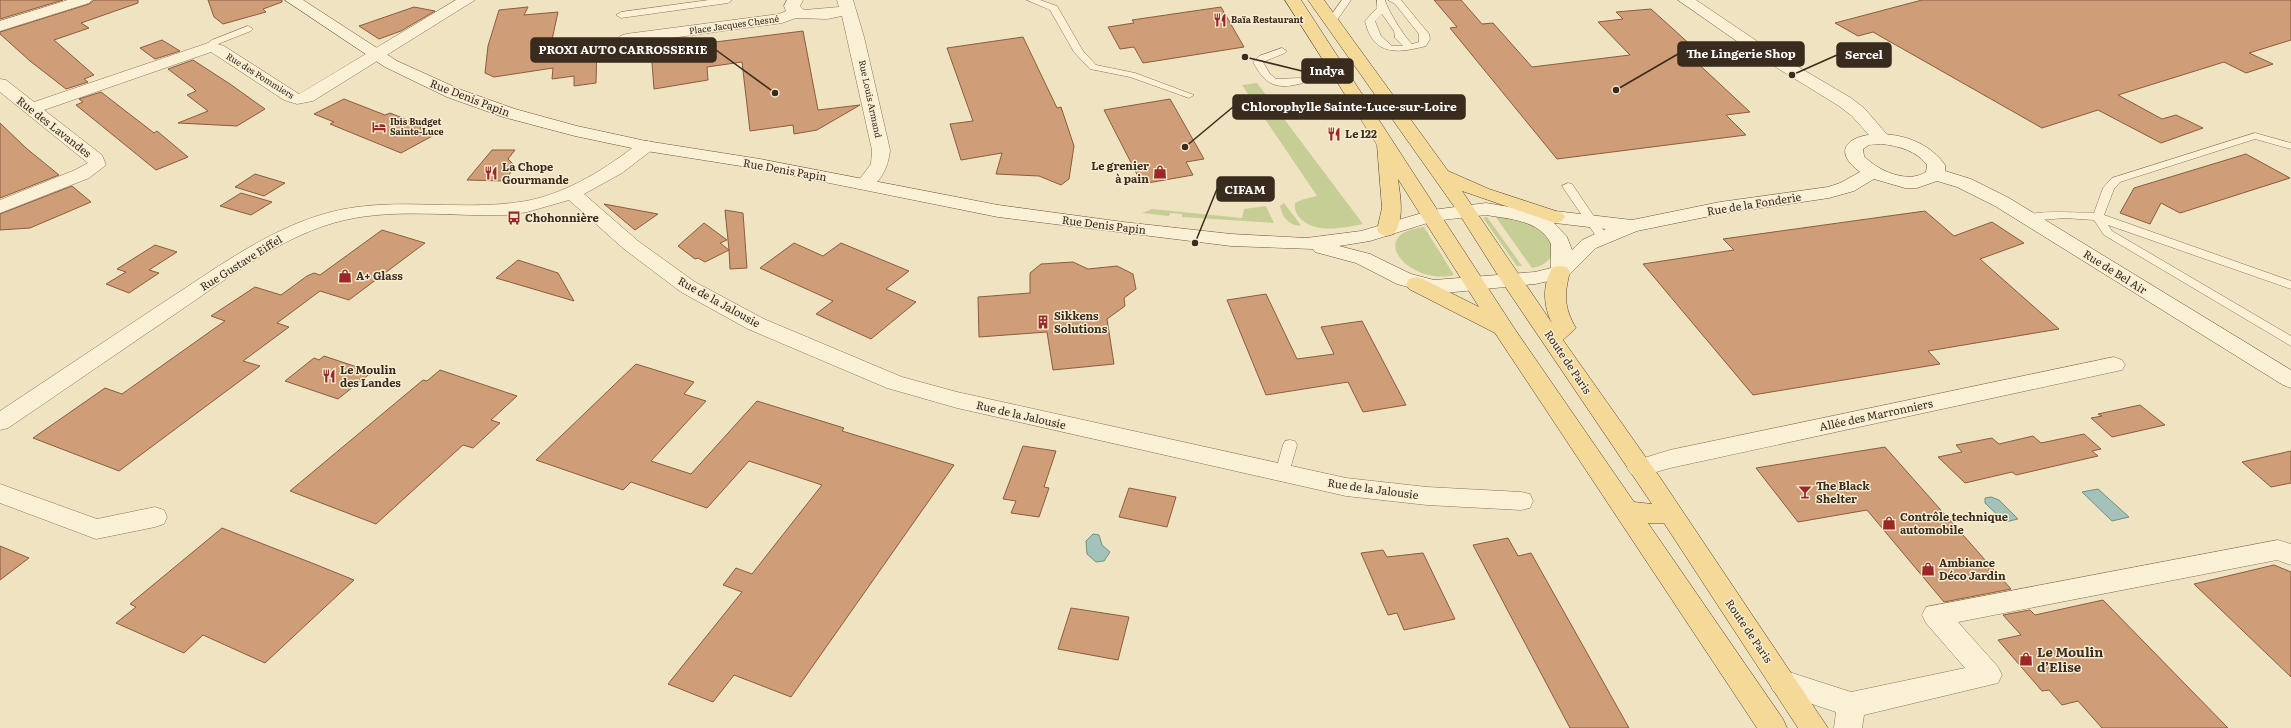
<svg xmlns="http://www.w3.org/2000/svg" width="2291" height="728" font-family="Literata,serif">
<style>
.green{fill:#c6ce96}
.water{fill:#a5c2ba;stroke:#6b9088}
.building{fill:#cf9d77;stroke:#8a5d3e}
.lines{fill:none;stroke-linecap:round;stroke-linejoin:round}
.lane-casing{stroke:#8a7459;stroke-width:1}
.street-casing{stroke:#8a7459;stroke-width:1}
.secondary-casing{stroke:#6c553c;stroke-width:1}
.primary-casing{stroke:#57422d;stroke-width:1}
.lane{fill:#faf0d6;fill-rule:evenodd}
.street{fill:#faf0d6;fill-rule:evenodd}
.secondary{fill:#faf0d6;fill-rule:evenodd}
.primary{fill:#f4d999;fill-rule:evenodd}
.labels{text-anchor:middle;stroke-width:3;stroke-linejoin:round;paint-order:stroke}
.far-poi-label{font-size:9px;font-weight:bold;fill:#392b1d;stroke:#f6edd2;text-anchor:start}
.far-street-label{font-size:9px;fill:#392b1d;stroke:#f6edd2}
.street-label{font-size:11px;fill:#392b1d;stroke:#f6edd2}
.poi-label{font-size:11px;font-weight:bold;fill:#392b1d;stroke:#f6edd2;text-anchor:start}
.near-poi-label{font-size:13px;font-weight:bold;fill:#392b1d;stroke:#f6edd2;text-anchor:start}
.leader{fill:none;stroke:#392b1d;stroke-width:1.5}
.callout-dot{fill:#392b1d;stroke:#f6edd2;stroke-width:1.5}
.callout{fill:#392b1d;stroke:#392b1d;stroke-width:1.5}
.callout-label{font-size:12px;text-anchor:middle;font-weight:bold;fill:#fff}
</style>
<rect width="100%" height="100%" fill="#efe3c2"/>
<!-- green -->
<path class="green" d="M1257,83L1363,224C1344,228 1314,234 1300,218C1296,214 1294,209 1295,203L1304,199L1317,196L1242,85Z
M1284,203L1300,224V226C1289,225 1282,217 1280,206Z
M1266,206L1274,223L1182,217V214L1170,213L1169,216L1142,213L1152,209L1242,218L1244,209Z
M1495,216C1510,217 1542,223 1550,237C1552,242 1553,248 1554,253C1548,262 1543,266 1532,268Z
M1487,217L1522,266H1517L1483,218Z
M1424,227L1454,275C1410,286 1364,234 1424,227Z"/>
<!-- water -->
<path class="water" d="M2098,489L2129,517L2112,521L2082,492Z
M1991,497L1999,500L2018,519L2005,522L1985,503V498Z
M1093,534L1099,535L1102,545L1110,552L1104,561L1096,562L1087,554L1086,541Z"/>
<!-- building -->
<path class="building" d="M0,0H63L0,19Z
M94,0H138V3L81,23L89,28L54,40L94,75L84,79L88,82L66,89L30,61L0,34V32L89,4Z
M208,0H282V2L263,9L266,12L223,24L214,17Z
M1434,0H1461L1482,24L1493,23L1532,67L1630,55L1598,22L1623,19L1616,12L1651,9L1704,57L1692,58L1750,112L1726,115L1746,135L1557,159L1450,28L1457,27Z
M1922,0H2291V40L2249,53L2273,64L2246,73L2224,62L2118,95L2162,119L2176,115L2203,128L2161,143L2098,110L2042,128L1873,32L1858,36L1835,23Z
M414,7L435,11L401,31L379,39L359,26Z
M528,7L524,15L558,12L550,49L597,42L596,83L574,86V76L552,79L553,68L494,77L485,73L488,46L499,10Z
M1221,7L1244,47L1143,63L1134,47L1120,49L1108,27L1134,23L1132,20Z
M803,31L818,110L860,105L817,130L794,134L793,125L750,131L742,62L707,67L708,80L654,89L651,50Z
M1023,37L1057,108L1061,107L1074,146L1069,179L1061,185L1039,176L996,174L1002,153L961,160L950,124L973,121L947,48Z
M162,40L180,51L155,59L140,48Z
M193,60L230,84L265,109L237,126L178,123L208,111L187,95L196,91L193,88L168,69Z
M101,92L154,133L157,131L188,157L156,170L76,105L83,102L79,99Z
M344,99L385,115L390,113L423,126L420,128L436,134L401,153L330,124L334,122L314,114Z
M1170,99L1204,159L1186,162L1193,175L1142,184L1104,110Z
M0,123L26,148L59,175L0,198Z
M492,150H515L508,159L515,166L505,181L467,180Z
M2246,154L2290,178L2180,213L2161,203L2150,224L2120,213L2134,188Z
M255,174L285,183L264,196L235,187Z
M72,186L91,202L30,228L0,230V214Z
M241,193L272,202L251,215L220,206Z
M604,204L658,214L635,230Z
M725,210L743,213L747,268L730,269L729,250L705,262L698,258L695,259L678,246L704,223L727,240L720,243L729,250Z
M1925,211L1954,236L1992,222L2024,243L1980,259L2059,329L1928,351L1940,364L1753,395L1643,264L1734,250L1723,239Z
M382,230L425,243L349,300L320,291L277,323L289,327L243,361L260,366L119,471L33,438L105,388L122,394L225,321L211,316L255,287L281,295L307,276L314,273L320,275Z
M794,243L823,256L841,243L909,271L886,289L916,302L871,339L816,314L833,301L760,268Z
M155,245L177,252L149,270L159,273L129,293L106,284L126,272L117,269Z
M518,260L558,273L574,301L496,278Z
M1073,262L1088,269L1117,266L1133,274L1136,289L1124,298L1125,306L1107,319L1114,364L1053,370L1047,332L979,337L978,297L1030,293V273L1041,264Z
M1266,294L1297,359L1334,354L1321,327L1362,321L1406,405L1363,412L1348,382L1266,395L1227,300Z
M324,356L372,372L338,399L285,381L314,358L319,360Z
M636,364L694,382L684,394L706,401L651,461L691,474L757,401L844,428L842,431L954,465L791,697L734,675L713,702L668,684L742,592L723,585L736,568L752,574L822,485L749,461L707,508L631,482L623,490L536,460Z
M440,370L517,396L491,420L500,423L473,448L463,445L376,524L290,491L423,380L427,381Z
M2140,405L2165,425L2112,437L2091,418L2102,416L2098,414Z
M2084,434L2101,449L2092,451L2098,456L2016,475L2012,472L1965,483L1938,457L1962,452L1956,445L1992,438L1999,444L2033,436L2041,443Z
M1023,446L1056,451L1044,487L1049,488L1039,517L1011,513L1016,501L1003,499Z
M1885,447L1994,570L2011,589L1944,602L1867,510L1798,522L1756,468Z
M2291,451V483L2271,487L2242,462Z
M1129,488L1176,497L1167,527L1119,517Z
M222,528L317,565L354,580L265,663L203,635L184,653L116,623L136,607L130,604Z
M1508,538L1518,556L1531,553L1629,728H1570L1473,545Z
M0,546L29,558L0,580Z
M1383,550L1387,557L1423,553L1455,619L1404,630L1397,613L1388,615L1361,553Z
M2274,565L2291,572V677L2194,584Z
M2103,600L2228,728H2102L2078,701L2062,705L2049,690L2042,691L1998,640L2021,635L2003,615L2030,610L2035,615Z
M1071,608L1129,617L1118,660L1058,649Z"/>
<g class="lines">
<!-- lane casing -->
<g class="lane-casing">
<path id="lane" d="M709,0H732L728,3L621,18L616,15L621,12Z
M1027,0H1040L1057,6L1083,51L1096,65L1135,73L1194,95L1189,98L1130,77L1090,69L1074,52L1050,10Z
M1342,0H1351L1335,23H1329L1327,21Z
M1377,0H1385C1387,9 1405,38 1412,44L1419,42V34L1395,4L1388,0H1401L1429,34L1430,39L1426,46C1399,53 1373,57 1365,21L1377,8ZM1382,14L1394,31L1395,38L1403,46H1392L1381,36L1375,21Z
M248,26L253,29L251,31L218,44L205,52L200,49L212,40Z
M1282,48L1287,51L1285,53L1263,62L1270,74L1276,79L1300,78L1305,81L1303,83C1277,90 1266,86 1253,62L1259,56Z
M2255,133L2291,143V149L2255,139L2120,182L2114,189L2104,215L2291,281V289L2108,225L2112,231L2291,336V346L2104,235L2094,220L2065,218L2028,221L2022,218C2029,209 2081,213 2094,213L2103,188L2112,178Z
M1568,183L1572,184L1608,237L1606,239H1598L1562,186Z
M1290,440L1295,441L1297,445L1289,473L1287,477H1277L1275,473L1283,445L1285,441Z"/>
</g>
<!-- street casing -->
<g class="street-casing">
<path id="street" d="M68,0H92L89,3L0,31V21Z
M456,0H475L313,101L297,104L284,100L211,52L44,110L102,155L106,165L89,178L0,213V200L75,170L88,163L0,92V79L6,80L34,102L211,42L224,46L299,94Z
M787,0H803L800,6L804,10L839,7L837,0H853L864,37L890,150C889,166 878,193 858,188L856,184L871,164L872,150L842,16L827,19L796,18L782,23L626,44L620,42L618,39L620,36L626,34L779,14L786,11L784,6Z
M1678,0H1696L1773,52L1851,98L1864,108L1891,139L1888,143H1876L1852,116L1839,106L1761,58Z
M646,141L652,142L655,146L652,150L622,173L584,194L638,241L695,282L764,319L902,377L957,392L1346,478L1427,487L1521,492L1530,494L1533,501L1530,508L1521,510L1427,505L1346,496L957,408L887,388L748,329L681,292L624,249L569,200L527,212L508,215C454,217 398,208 345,220C284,234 231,276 181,310C123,349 66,389 8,428L0,430V411C56,374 111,337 167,300C215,269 262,234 317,216C386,193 456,213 526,201C568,193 607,168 640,142Z
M2114,357L2122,360L2125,365L2122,370L1670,468L1639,477L1631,474L1627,468L1631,462L1670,450Z
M0,484L97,519L155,507L164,510L167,517L164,524L155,527L96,539L0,503Z
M2278,540L2291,544V565L2277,560L1958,622L1998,667L2002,675L1998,683L1864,715L1862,728H1834L1836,712L1773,691L1769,682L1773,673L1783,670L1851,692L1965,668L1926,623L1922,615L1926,607Z"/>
</g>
<!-- secondary casing -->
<g class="secondary-casing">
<path id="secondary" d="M285,0H303L397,61L459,89L515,109L577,126L646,141L760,159L998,205L1123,222L1231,234L1306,238L1361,231L1432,210L1486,203L1540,212L1555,211L1632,220L1720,202L1828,187L1840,183L1860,172C1807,133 1910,114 1945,165V171L1971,179L2009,198L2291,370V388L2283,385L1995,206L1957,187L1937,181L1917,188H1905L1874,179L1854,191L1829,198L1720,214L1637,231L1596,248L1567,277L1535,284L1434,294L1397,284L1356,263L1315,252L1313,249L1231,246L998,217L760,169L646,151L575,136L503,117L447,97L385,67ZM1882,144C1899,146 1917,151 1927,165L1926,172C1908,184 1878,171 1864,156L1863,149L1869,145ZM1486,215C1509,219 1540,220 1551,244V268L1535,272L1434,280L1411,274L1370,254L1339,246L1370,241L1434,221ZM1554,223H1555L1606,229L1582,240L1572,250L1567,237Z"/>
</g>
<!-- primary casing -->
<g class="primary-casing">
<path id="primary" d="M1285,0H1301L1514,328L1634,502L1652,504L1504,285L1458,212L1308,0H1324L1448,171L1489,189L1562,213L1565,217L1562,221L1555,223L1462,191L1552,323C1543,306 1542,284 1553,267L1560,266L1567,267L1570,272C1564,294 1564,308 1576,328L1563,340L1659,476L1828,728H1798L1664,523H1648L1783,719L1787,728H1757L1495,333L1409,289L1406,284L1409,279L1416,277L1423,279L1479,307L1398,179C1400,196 1405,218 1394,234L1387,236L1380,234L1377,230L1382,208L1377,145Z"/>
</g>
<!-- lane -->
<use href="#lane" class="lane"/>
<!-- street -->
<use href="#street" class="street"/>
<!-- secondary -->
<use href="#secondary" class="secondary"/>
<!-- primary -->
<use href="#primary" class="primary"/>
</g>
<!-- icons -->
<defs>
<g id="restaurant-bare" transform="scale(1.08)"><path d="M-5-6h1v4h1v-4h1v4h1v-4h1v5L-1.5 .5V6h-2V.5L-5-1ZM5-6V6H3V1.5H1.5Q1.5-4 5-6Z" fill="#9b2827" stroke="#f6edd2" stroke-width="2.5" paint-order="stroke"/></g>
<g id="hotel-bare" transform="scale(1.08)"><path d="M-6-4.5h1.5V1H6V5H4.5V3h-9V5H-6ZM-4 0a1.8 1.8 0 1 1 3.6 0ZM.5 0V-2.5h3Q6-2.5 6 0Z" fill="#9b2827" stroke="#f6edd2" stroke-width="2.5" paint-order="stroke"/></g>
<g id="shop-bare" transform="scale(1.08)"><path d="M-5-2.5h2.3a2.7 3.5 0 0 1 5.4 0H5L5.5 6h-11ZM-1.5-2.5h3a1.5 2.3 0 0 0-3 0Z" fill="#9b2827" stroke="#f6edd2" stroke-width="2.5" paint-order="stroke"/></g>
<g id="bus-bare" transform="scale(1.08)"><path d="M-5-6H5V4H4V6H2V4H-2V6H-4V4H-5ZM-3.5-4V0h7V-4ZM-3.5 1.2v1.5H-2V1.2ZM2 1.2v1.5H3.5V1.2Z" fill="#9b2827" stroke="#f6edd2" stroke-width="2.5" paint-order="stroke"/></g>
<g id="building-bare" transform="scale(1.08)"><path d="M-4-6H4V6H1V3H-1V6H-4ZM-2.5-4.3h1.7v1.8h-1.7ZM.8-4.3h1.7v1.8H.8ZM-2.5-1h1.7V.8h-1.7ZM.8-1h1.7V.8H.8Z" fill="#9b2827" stroke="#f6edd2" stroke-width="2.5" paint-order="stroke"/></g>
<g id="bar-bare" transform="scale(1.08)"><path d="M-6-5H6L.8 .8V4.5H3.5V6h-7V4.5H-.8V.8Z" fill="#9b2827" stroke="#f6edd2" stroke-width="2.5" paint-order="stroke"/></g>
</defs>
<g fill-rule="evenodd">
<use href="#restaurant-bare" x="1220" y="20"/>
<use href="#hotel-bare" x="379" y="127"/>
<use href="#restaurant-bare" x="1334" y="134"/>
<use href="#shop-bare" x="1160" y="172"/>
<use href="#restaurant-bare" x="491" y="173"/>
<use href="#bus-bare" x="514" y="218"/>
<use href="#shop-bare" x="345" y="276"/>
<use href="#building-bare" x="1043" y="322"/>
<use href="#restaurant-bare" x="329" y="376"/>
<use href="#bar-bare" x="1805" y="492"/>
<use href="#shop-bare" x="1889" y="523"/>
<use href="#shop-bare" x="1928" y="569"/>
<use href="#shop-bare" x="2026" y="659"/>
</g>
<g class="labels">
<!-- far-poi labels -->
<g class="far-poi-label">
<text x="1231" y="23">Baïa Restaurant</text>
<text x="390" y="125">Ibis Budget<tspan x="390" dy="10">Sainte-Luce</tspan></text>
</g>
<!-- far-street labels -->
<g class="far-street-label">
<text transform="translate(734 25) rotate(-8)" y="3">Place Jacques Chesné</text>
<text transform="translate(260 76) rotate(32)" y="3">Rue des Pommiers</text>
<text transform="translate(870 99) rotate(78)" y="3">Rue Louis Armand</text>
</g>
<!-- street labels -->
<g class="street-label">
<text transform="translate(470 98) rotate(21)" y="4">Rue Denis Papin</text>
<text transform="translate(54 127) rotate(38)" y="4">Rue des Lavandes</text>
<text transform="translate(785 170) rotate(10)" y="4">Rue Denis Papin</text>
<text transform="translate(1754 204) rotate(-9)" y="4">Rue de la Fonderie</text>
<text transform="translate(1104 225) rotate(7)" y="4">Rue Denis Papin</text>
<text transform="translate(241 263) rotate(-32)" y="4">Rue Gustave Eiffel</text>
<text transform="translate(2115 272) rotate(32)" y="4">Rue de Bel Air</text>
<text transform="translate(719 302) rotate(29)" y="4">Rue de la Jalousie</text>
<text transform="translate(1568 362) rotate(56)" y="4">Route de Paris</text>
<text transform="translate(1021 415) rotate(13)" y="4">Rue de la Jalousie</text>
<text transform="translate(1876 415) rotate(-12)" y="4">Allée des Marronniers</text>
<text transform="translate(1373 489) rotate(8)" y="4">Rue de la Jalousie</text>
<text transform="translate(1749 631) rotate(56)" y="4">Route de Paris</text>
</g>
<!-- poi labels -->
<g class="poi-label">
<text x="1345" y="138">Le 122</text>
<text x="1149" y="170" text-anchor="end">Le grenier<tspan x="1149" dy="13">à pain</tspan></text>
<text x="502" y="171">La Chope<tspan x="502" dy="13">Gourmande</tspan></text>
<text x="525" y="222">Chohonnière</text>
<text x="356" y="280">A+ Glass</text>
<text x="1054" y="320">Sikkens<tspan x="1054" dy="13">Solutions</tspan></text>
<text x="340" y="374">Le Moulin<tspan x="340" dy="13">des Landes</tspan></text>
<text x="1816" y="490">The Black<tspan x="1816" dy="13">Shelter</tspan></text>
<text x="1900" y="521">Contrôle technique<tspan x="1900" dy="13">automobile</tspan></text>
<text x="1939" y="567">Ambiance<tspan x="1939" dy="13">Déco Jardin</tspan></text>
</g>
<!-- near-poi labels -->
<g class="near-poi-label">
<text x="2037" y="657">Le Moulin<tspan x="2037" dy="15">d’Elise</tspan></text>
</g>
</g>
<!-- callouts -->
<path class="leader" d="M775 93L716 50M1616 90L1678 54M1792 75L1837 55M1245 57L1302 71M1185 147L1233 107M1195 243L1217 189"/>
<g class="callout-dot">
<circle cx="775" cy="93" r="4"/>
<circle cx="1616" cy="90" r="4"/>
<circle cx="1792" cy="75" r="4"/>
<circle cx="1245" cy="57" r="4"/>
<circle cx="1185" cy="147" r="4"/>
<circle cx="1195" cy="243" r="4"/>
</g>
<g class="callout">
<rect x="531" y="38" width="185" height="24" rx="4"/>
<rect x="1678" y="42" width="126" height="24" rx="4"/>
<rect x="1837" y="43" width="54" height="24" rx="4"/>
<rect x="1302" y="59" width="51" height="24" rx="4"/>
<rect x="1233" y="95" width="232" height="24" rx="4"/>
<rect x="1217" y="177" width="57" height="24" rx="4"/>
</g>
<g class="callout-label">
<text x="623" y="54">PROXI AUTO CARROSSERIE</text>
<text x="1741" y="58">The Lingerie Shop</text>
<text x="1864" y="59">Sercel</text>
<text x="1327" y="75">Indya</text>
<text x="1349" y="111">Chlorophylle Sainte-Luce-sur-Loire</text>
<text x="1245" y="194">CIFAM</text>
</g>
</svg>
